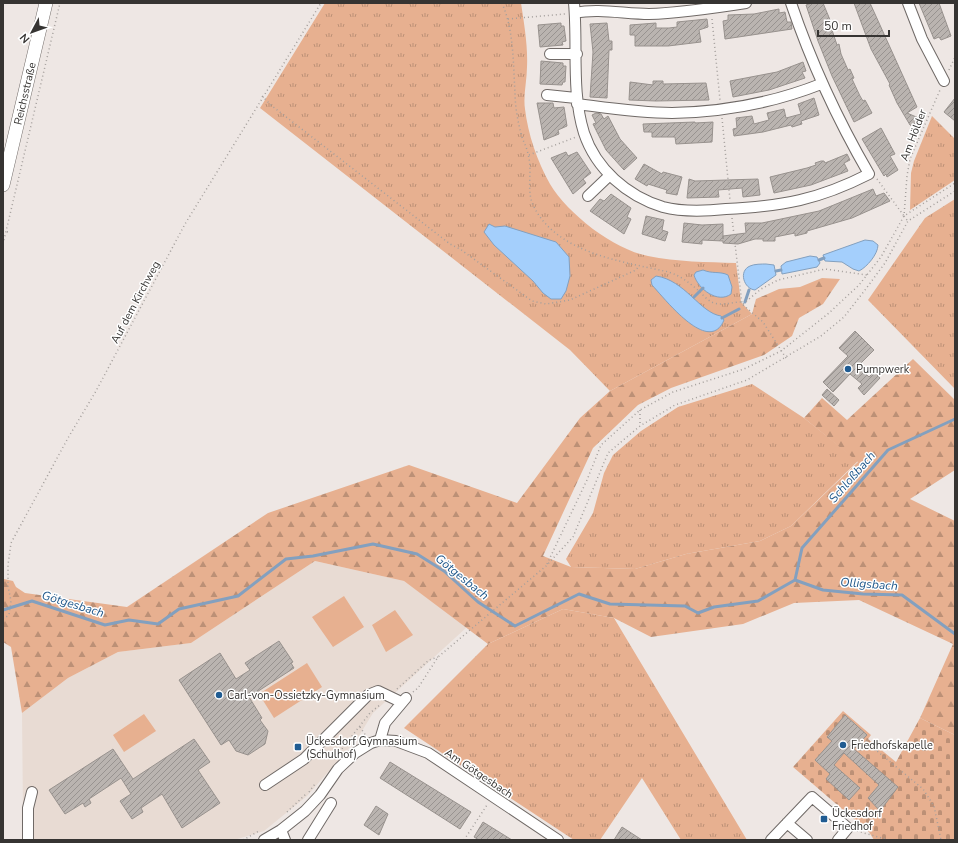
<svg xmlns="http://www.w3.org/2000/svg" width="958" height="843" font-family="'Nunito Sans',sans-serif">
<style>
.built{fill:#e8dbd3}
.grass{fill:url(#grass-tufts)}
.forest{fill:url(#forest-firs)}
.cemetery{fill:url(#cemetery-stones)}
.park{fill:#e7b090}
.water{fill:#a4cffc;stroke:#83a0bf}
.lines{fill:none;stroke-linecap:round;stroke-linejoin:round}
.stream{stroke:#83a0bf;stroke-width:3}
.building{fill:url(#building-hatch);stroke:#98928e}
.minor-casing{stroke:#6f6966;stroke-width:12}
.major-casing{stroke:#6f6966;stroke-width:14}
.path{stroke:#a49f9c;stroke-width:1.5;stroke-dasharray:1 3;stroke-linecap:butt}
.minor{stroke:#fff;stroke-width:10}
.major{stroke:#fff;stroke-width:13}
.poi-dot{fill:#205c92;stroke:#fff;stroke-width:1.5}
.labels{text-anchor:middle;stroke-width:3;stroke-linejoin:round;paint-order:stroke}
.street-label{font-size:11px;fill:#363432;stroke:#fff}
.poi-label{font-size:11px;fill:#363432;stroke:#fff;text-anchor:start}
.water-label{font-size:12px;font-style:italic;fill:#1f578a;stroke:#fff}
</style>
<defs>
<pattern id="grass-tufts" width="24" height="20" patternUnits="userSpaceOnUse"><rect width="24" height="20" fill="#e7b090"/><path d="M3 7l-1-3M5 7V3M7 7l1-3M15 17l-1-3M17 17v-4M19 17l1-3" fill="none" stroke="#bc9076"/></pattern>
<pattern id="forest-firs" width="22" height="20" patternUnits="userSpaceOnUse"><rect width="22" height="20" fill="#e7b090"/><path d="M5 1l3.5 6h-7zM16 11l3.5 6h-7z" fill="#bc9076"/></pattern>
<pattern id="cemetery-stones" width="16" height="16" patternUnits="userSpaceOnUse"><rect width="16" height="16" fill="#e7b090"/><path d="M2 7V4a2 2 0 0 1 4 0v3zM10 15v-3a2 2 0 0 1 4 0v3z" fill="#bc9076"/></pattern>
<pattern id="building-hatch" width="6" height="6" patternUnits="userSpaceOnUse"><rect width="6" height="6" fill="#bab4b0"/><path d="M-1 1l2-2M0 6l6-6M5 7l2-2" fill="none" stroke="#989390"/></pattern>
</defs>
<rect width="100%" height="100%" fill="#eee7e4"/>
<!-- built -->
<path class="built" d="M315,561L404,581L467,627L373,713L357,739L307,796L264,831L234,840H33L23,813L22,713L68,678L118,652L191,643Z"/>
<!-- grass -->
<path class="grass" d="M325,3H521C524,23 528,46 527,67C527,80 523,96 525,109C528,134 537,161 550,184C568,214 613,249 648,256C677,262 707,262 736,263L741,302L752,314L610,391L570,350L260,108Z
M932,116L955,139V180L910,210L911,173L914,161Z
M955,199V389L868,300L925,218Z
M752,384L804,418L858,461L791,526L760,541L686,554L635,569L571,567L566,559L593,513L604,473L613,455L641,431L678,407Z
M563,609L614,618L747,840H681L642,778L600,840H574L404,728L488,644Z"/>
<!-- forest -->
<path class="forest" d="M822,278L840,279L823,304L799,318L792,336L764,355L671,388L638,405L593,448L543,556L571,567L635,569L686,554L760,541L791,526L858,462L804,418L822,398L847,420L913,359L955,400V470L910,499L955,521V735L920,718L953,644L859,600L794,603L743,624L651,637L614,618L563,609L488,644L404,581L315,561L191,643L118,652L68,678L22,713L11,647L3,642L4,579L13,581L16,587L25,593L127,607L268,513L409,465L517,503L580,418L610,391L752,314L756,299L779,289L800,287Z"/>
<!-- cemetery -->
<path class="cemetery" d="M843,711L871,735L868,739L896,762L920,718L955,735V840H874L869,832L793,767Z"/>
<!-- park -->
<path class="park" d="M344,596L364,627L333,647L312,617Z
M395,610L413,635L386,652L372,625Z
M307,663L322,687L274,718L259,694Z
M144,714L156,731L124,752L113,735Z"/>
<!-- water -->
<path class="water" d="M489,224L495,227L505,226L556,242L569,257L570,276L566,291L561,299H551L543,293L533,281L494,245L484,232Z
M865,240L873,241L878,245C878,254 867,267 859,271L853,269L842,262L825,261L823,255Z
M810,256L817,257L820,263L817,267L782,274L781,266L786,262Z
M766,264L774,265L776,275L755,290C744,289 738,271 750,266C754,264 762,264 766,264Z
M703,270C712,274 720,271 728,275L732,287L731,294C718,304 698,289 694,275L696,272Z
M656,276C685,280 700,313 721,316L724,320C709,356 665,299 652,285L651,280Z"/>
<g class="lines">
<!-- stream -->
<path class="stream" d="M819,260L824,258
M776,271L781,270
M694,297L703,288
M745,302L749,290
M722,318L739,309
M795,580L802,548L888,450L955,419
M795,580L823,590L863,594L902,595L955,634
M3,610L32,601L105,625L129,620L158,624L179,609L238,596L286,559L313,556L373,544L417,554L444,571L478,602L515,626L579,594L610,604L685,606L698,613L714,607L758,601L795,580"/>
</g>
<!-- building -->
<path class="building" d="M812,3H823L833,27H831L837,45L839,44L841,54L848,70L850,69L854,78L852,79L860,96L863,101L865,100L872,113L854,122L832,76L818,41L806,5Z
M854,3H870L917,107L907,113L921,119L918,128L910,125L897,103L889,85L890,84L871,49Z
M919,3H939L951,36L941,40L939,37L934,39Z
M779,9V13L785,12L787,22H791L792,29L725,39L723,21L728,20V15L754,14Z
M707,19L708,27L699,30L701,42L668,46H635V35H630V25L656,23V28H669L677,27V22Z
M561,23V26H564L566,41L562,42L563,45L540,47L538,25Z
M607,23L609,41H612V50H609L607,98L590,97L593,52L590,24Z
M541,61L563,63V66H566L565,82H563L562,85L540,84Z
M803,62L806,71L802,72L805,78L769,90L733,97L730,81L777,72Z
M653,81H663V84L706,83L709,100L656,101L629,100L630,82L653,85Z
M814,98L819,115L801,121L802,124L792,127L791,125L763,132L734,136L733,129L737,128L736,118L752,116L754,124L769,120L767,113L784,109L786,118L801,114L798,104Z
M955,98V121L944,112Z
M537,103H553L554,108L564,107L567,126L558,130L559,134L544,140Z
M596,113L601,114L604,119L608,116L620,139L637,158L624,170L606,150L593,124L596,123L592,115Z
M695,122V123L713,122L712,142L676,144L675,137H652V132H644L643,124Z
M881,128L895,154L890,156L898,170L887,177L886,174L884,176L862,139Z
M566,152L568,156L577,152L591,173L583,179L586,183L573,194L551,158Z
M847,154L850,160L844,163L848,171L811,185L774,193L770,177L807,168L816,165L815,163L821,161H824L825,163Z
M644,164L662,174L663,172L682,177L677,195L666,193L667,190L648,184L647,186L635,179Z
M689,179L695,181L758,179L760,195L743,197L742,188L718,190L719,197L687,198Z
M873,189L876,196L884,193L890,201L852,218L807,231V233L795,236V233L775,237V241H763V239H755L738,244L723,243V241L702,240V244L682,242L684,223L702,225L723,224V239V236L746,233L745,223H762L819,211Z
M611,194L631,208L627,217L631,219L624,234L590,211L600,199L604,201Z
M646,216L664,220L662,230L668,232L665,241L642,234Z
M855,331L874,350L858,366L869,377L874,372L880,378L864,395L858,388L862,384L850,374L833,392L823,382L848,356L839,348Z
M827,389L839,400L834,406L822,395Z
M279,641L293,662L291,663L294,668L249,697L262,718L260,720L268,731L265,744L248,755L236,751L229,740L221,745L179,680L220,653L236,679L250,670L245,663Z
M845,715L867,735L854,749L898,787L880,811L868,798L879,785L844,753L834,765L860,788L849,800L826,779L830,774L815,760L832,741L827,737Z
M194,739L210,762L198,770L220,803L182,828L162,794L141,808L143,812L132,819L120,801L131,794L121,778L89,799L91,803L85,807L83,803L65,814L49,790L113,749L133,779Z
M390,762L471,812L460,829L380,778Z
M376,806L388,814L379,835L364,825Z
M483,822L512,840H479L474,837Z
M622,827L642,840H614Z"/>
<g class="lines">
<!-- minor casing -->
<g class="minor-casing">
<path id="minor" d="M574,3C578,46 571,91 584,133C596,169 627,196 663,207C682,212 707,211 726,209C783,206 818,200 869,174C836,117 812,65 791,3
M908,3L922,39L944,81
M575,13C598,8 625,14 649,14C682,13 714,8 746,3
M550,54H577
M547,95L576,98
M577,104C608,108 640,113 672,113C723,112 773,103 821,84
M588,196L610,175
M380,740L385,723L406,698
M265,785L304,759L368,695L378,691L401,702
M787,823L807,840
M281,830L285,840
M28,840V808L32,792
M264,840L281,830L305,811L320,795L338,769L355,753L371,743L380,740L396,741L428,753L558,840
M308,840L331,803
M771,840L812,797L848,828L838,840"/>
</g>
<!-- major casing -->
<g class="major-casing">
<g id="major">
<path id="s1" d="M3,185L46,3"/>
</g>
</g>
<!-- path -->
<path class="path" d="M502,3C514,31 513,62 515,92C515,107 518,123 522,137C524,143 527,148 528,154C533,171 526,189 533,205C555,252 619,261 664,271C677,273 690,283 700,292C704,296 708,301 714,303C723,306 732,302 741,302
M508,19L565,14
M712,19L720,100
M949,70L955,57
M262,96L272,106L450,244L460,249L532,301L546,304L570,300L636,270L639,266
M722,118L730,200
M529,155L576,137
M877,179L904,216
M732,218L742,304L763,322L786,358
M907,220L904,216L907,176L910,159L940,90
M3,231L8,232
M3,244L60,3
M743,304L761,289L778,280L825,269L867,275
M640,410V426
M547,564L587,480L601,445L640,410L673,392L744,369L781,351L829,313L859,285L881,257L904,216L955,183
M3,619L9,615L11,601L8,586V565L11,543L68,438L96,391L185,224L321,3
M397,689L429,660L438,657
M413,692L418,688L438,657L546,566L573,537L608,453L640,426L675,405L747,380L821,336L844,317L865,290L885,263L908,221L955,191
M360,727L366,736
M865,741L923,789L934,806L941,840
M337,755L370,713L381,704
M309,792L315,784
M287,812L306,794
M857,831L889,840
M243,840L259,831
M464,840L487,805"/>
<!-- minor -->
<use href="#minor" class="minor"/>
<!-- major -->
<use href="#major" class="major"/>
</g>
<!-- markers -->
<g class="poi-dot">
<circle cx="848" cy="369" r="4"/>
<circle cx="219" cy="695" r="4"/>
<circle cx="843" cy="745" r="4"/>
<rect x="294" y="743" width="8" height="8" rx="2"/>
<rect x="820" y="815" width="8" height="8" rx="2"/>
</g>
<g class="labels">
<!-- street labels -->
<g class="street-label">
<text dy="4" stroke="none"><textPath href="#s1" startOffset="94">Reichsstraße</textPath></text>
<text transform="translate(913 135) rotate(-69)" y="4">Am Hölder</text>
<text transform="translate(135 302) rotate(-62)" y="4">Auf dem Kirchweg</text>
<text transform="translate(479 773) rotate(34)" y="4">Am Götgesbach</text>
</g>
<!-- poi labels -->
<g class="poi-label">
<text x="856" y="373">Pumpwerk</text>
<text x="227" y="699">Carl-von-Ossietzky-Gymnasium</text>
<text x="306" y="745">Ückesdorf Gymnasium<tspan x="306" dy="13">(Schulhof)</tspan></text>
<text x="851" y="749">Friedhofskapelle</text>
<text x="832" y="817">Ückesdorf<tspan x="832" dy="13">Friedhof</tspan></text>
</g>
<!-- water labels -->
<g class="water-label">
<text transform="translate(852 477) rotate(-49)" y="4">Schloßbach</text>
<text transform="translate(462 577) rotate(39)" y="4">Götgesbach</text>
<text transform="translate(869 584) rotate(4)" y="4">Olligsbach</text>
<text transform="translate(73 604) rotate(17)" y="4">Götgesbach</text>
</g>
</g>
<!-- border -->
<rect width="958" height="843" fill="none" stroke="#363432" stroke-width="8"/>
<!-- north arrow -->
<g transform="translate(32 32) rotate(229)" stroke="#ffffff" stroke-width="3" paint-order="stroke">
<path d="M0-3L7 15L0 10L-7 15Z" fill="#363432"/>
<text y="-6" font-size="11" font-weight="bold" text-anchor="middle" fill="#363432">N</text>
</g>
<!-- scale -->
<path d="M818 30v6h71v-6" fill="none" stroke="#363432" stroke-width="2"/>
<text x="824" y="30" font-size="12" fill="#363432" stroke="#ffffff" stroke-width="3" paint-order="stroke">50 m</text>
</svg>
